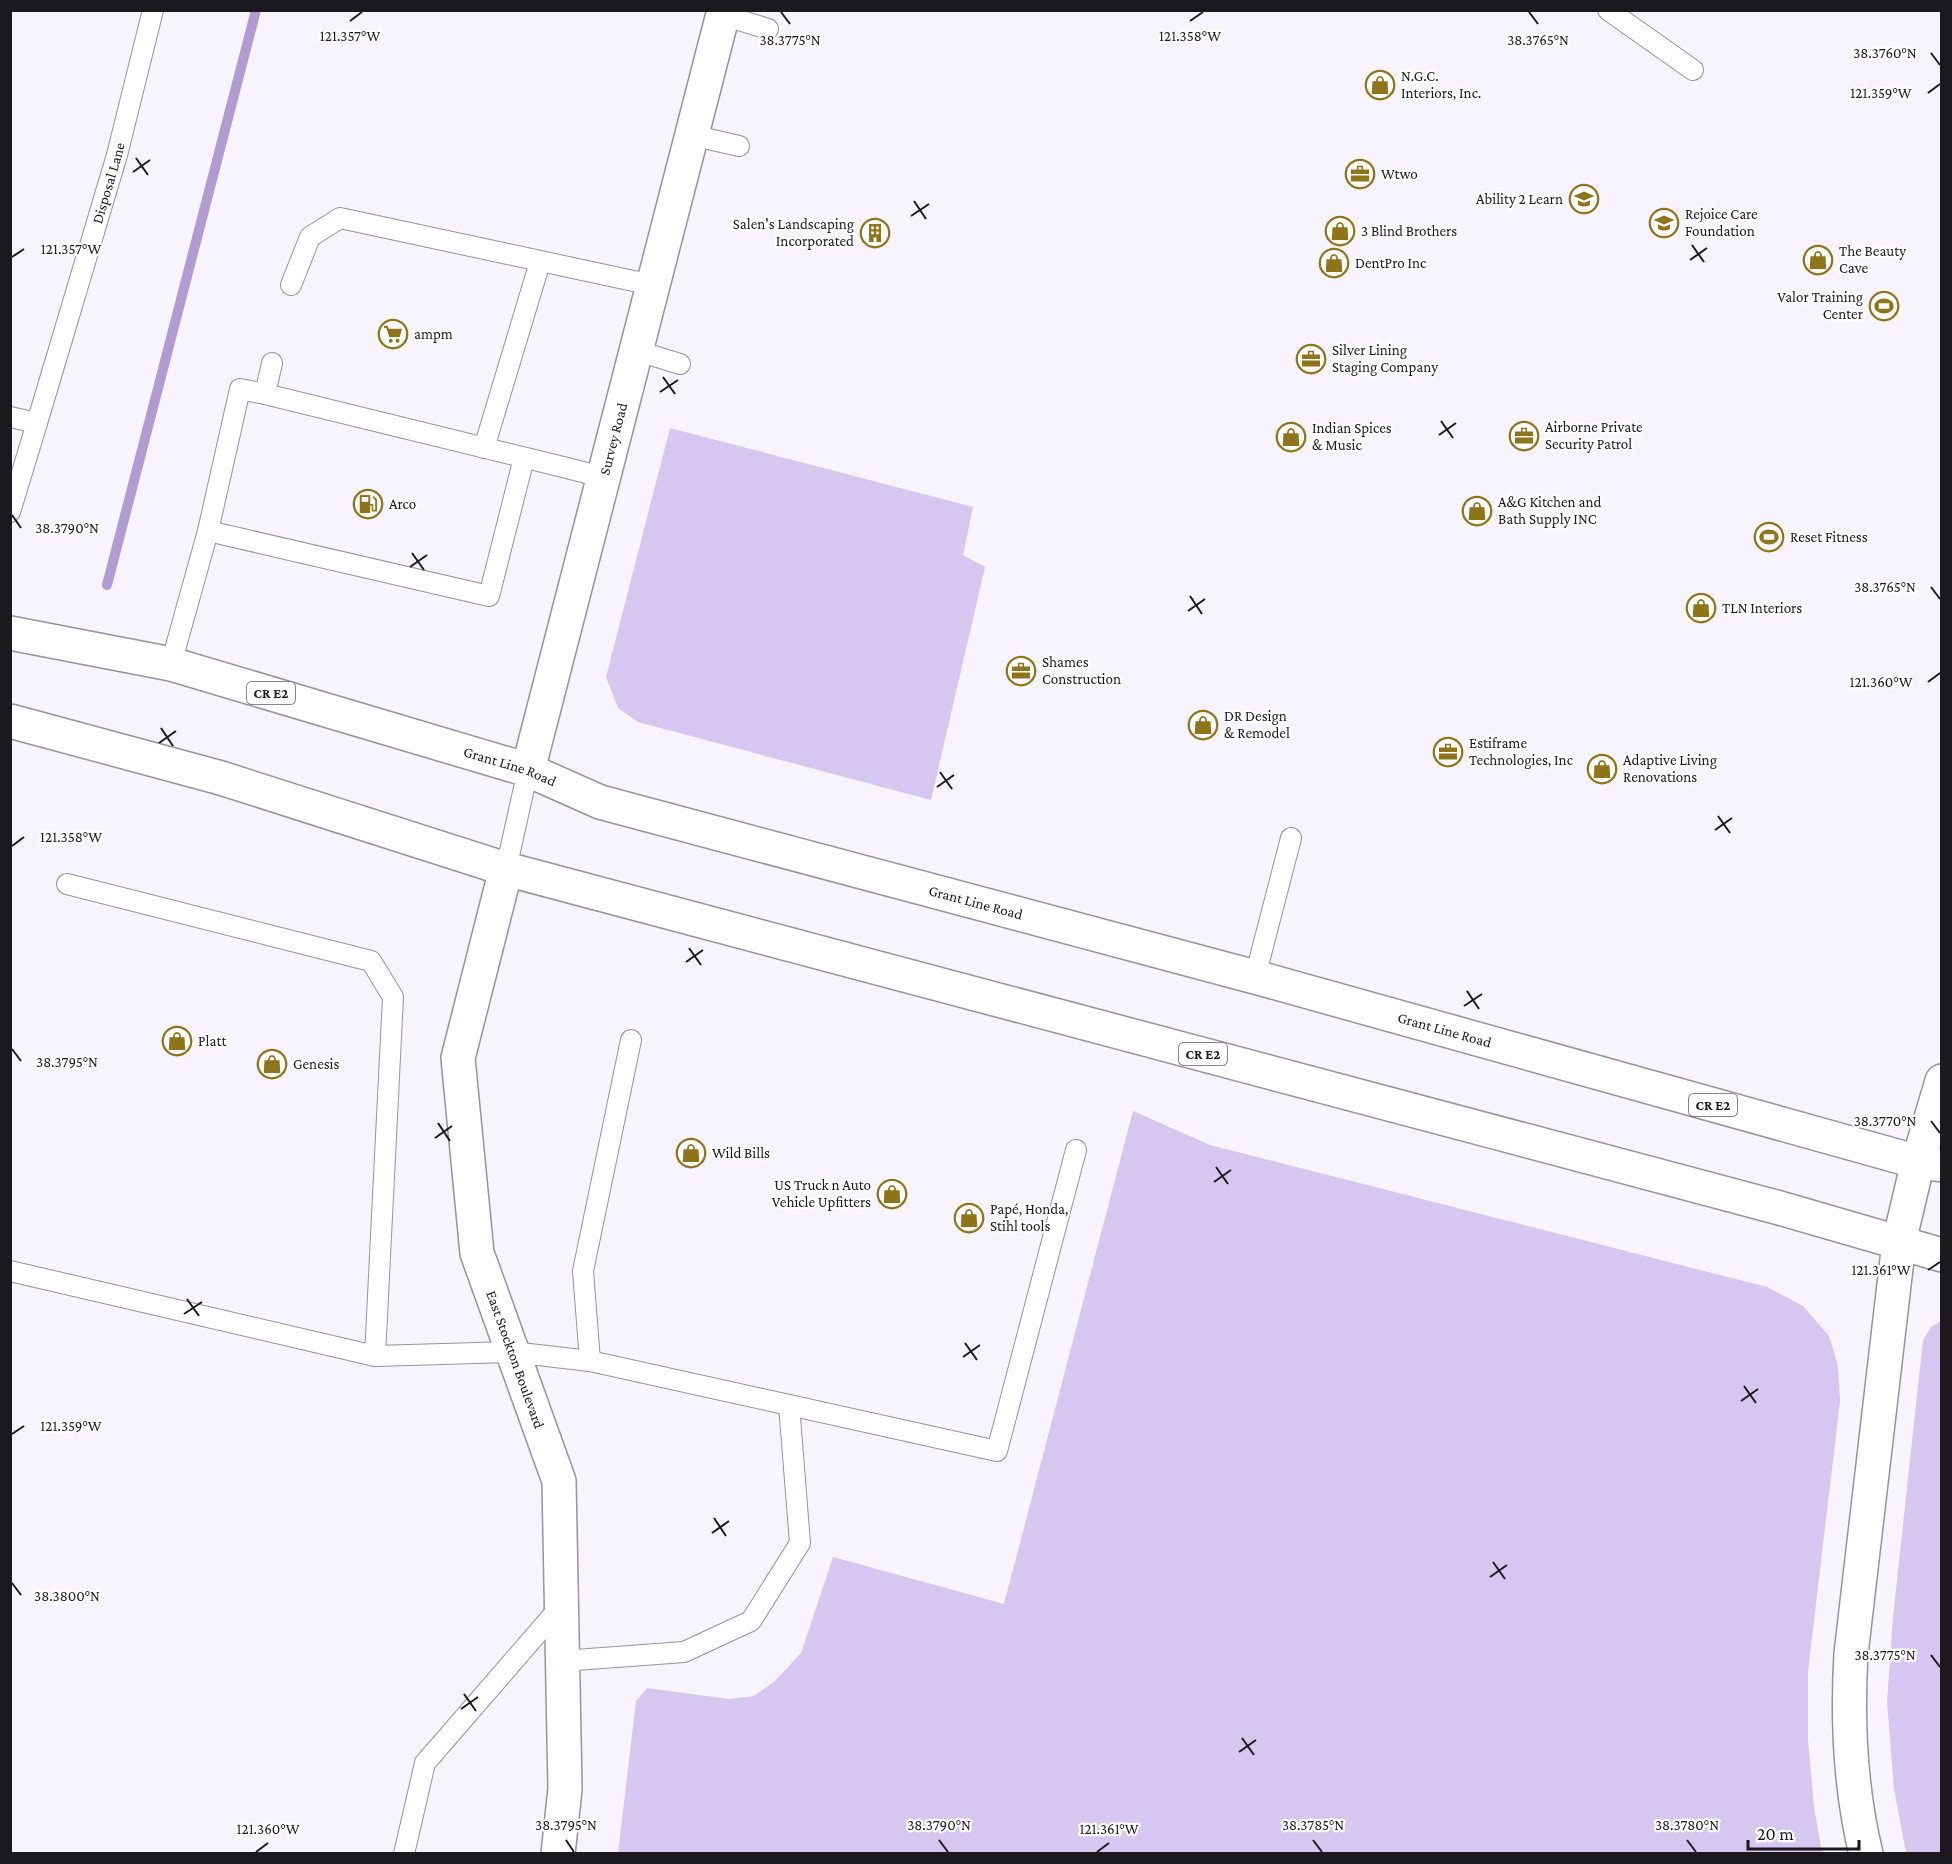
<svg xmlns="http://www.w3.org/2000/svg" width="1952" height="1864" font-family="'Crimson Pro',serif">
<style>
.green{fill:#d6c7f0}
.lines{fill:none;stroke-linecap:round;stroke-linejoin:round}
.stream{stroke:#b09cd0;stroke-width:10}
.service-casing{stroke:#96939d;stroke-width:22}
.minor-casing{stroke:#96939d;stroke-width:36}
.secondary-casing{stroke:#96939d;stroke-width:36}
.primary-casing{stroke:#96939d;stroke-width:36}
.motorway-casing{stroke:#96939d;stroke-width:36}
.service{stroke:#fff;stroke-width:20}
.minor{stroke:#fff;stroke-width:33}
.secondary{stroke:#fff;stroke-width:33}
.primary{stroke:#fff;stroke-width:33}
.motorway{stroke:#fff;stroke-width:33}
.ticks{fill:none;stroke:#1b191d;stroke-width:2}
.labels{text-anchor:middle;stroke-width:4.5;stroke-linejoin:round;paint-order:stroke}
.shield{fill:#fff;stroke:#5f5e61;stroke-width:1.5}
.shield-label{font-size:14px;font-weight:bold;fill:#1b191d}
.poi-label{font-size:15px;fill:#1b191d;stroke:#fff;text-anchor:start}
.street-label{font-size:15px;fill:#1b191d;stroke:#fff}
.ticks-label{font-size:15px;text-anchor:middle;fill:#1b191d;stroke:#fff;stroke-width:4.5;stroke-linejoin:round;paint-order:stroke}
</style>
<rect width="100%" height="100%" fill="#f8f4fe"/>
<!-- green -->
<path class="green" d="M670,428L973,507L963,555L985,567L931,800L638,722L618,708L606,677Z
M1133,1111L1210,1145L1767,1287L1803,1306L1829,1336L1838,1366L1840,1401L1808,1671V1740L1814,1807L1822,1853H618L636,1701L647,1688L729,1699L754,1696L775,1681L801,1653L833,1557L1004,1604Z
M1941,1321V1853H1906L1894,1789L1887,1702L1893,1617L1923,1340L1931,1327Z"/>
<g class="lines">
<!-- stream -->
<path class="stream" d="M107,585L256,10"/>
<!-- service casing -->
<g class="service-casing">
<g id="service">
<path d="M1608,10L1693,70"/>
<path d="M723,15L768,29"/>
<path d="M691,135L739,146"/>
<path d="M291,285L310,237L340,218L652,285"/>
<path d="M635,350L680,364"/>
<path d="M265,394L272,363"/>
<path id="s1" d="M10,417L37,423L117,155L153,10"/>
<path d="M484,448L540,262"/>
<path d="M524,458L489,596L208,531L240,389L265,394L567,468L602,477"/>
<path d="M10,512L37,423"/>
<path d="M171,664L208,531"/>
<path d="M506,869L528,770"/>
<path d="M67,884L371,961L393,997L375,1356L512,1352L590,1361L583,1271L631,1040"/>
<path d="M1255,977L1291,838"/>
<path d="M10,1271L375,1356"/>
<path d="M590,1361L997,1451L1076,1150"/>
<path d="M562,1661L684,1652L751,1621L800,1543L789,1405"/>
<path d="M404,1854L425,1763L561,1606"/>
</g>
</g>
<!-- minor casing -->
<g class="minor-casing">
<g id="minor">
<path id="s2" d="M528,770L724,10"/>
</g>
</g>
<!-- secondary casing -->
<g class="secondary-casing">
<g id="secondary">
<path id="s3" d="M506,869L458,1058L477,1253L559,1481L565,1789L558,1854"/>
</g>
</g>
<!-- primary casing -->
<g class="primary-casing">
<g id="primary">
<path id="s4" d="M10,633L171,664L528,770L600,802L1255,977L1918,1162L1942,1165"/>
<path d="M10,721L221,778L506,869L1776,1207L1942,1255"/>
</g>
</g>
<!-- motorway casing -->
<g class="motorway-casing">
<path id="motorway" d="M1866,1854C1850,1788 1847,1722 1851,1654L1899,1242L1918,1162L1942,1081"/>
</g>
<!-- service -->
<use href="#service" class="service"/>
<!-- minor -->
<use href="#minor" class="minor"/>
<!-- secondary -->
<use href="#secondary" class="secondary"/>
<!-- primary -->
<use href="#primary" class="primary"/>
<!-- motorway -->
<use href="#motorway" class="motorway"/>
</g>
<!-- ticks -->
<path class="ticks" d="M781,12L790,24M1529,12L1538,24M350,21L362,12M1190,21L1203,12M1931,53L1940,65M1928,93L1940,84M136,158L148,175M133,172L150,160M914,201L926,219M911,216L929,204M1692,245L1704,262M12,257L24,249M1690,260L1707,248M663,377L675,394M660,392L678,380M1441,421L1453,438M1439,435L1456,423M12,515L21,528M412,553L424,570M410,567L427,555M1931,587L1940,599M1190,596L1202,614M1188,611L1205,599M1928,682L1940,673M161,728L173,746M159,743L176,731M940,772L952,789M937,787L954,775M1718,816L1730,833M1715,830L1732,818M12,846L24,837M689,948L701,965M686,962L703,950M1467,991L1479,1009M1464,1006L1482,994M12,1049L21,1061M1931,1121L1940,1133M438,1123L450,1141M435,1138L452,1126M1216,1167L1228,1184M1214,1182L1231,1170M1928,1270L1940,1262M187,1299L199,1316M184,1314L202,1302M965,1343L977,1360M963,1357L980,1345M1744,1386L1756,1403M1741,1401L1758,1389M12,1434L24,1426M714,1518L726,1536M712,1533L729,1521M1493,1562L1505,1579M1490,1577L1507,1565M12,1583L21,1595M1931,1655L1940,1667M464,1694L476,1711M461,1709L478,1697M1242,1738L1254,1755M1239,1752L1256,1740M566,1840L574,1852M939,1840L948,1852M1313,1840L1322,1852M1687,1840L1696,1852M256,1852L268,1843M1097,1852L1109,1843"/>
<!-- icons -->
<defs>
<g id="shop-ring" transform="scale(1.5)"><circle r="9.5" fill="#fff" stroke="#8f751a" stroke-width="1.5"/><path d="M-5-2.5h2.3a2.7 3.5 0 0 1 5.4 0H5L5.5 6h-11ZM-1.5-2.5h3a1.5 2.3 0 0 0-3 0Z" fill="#8f751a"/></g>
<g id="office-ring" transform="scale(1.5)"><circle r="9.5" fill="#fff" stroke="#8f751a" stroke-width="1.5"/><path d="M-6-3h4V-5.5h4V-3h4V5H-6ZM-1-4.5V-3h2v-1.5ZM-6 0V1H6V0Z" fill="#8f751a"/></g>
<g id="school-ring" transform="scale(1.5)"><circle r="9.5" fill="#fff" stroke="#8f751a" stroke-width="1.5"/><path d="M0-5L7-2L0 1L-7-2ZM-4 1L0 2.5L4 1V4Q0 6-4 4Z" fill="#8f751a"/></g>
<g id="building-ring" transform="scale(1.5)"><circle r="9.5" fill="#fff" stroke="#8f751a" stroke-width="1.5"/><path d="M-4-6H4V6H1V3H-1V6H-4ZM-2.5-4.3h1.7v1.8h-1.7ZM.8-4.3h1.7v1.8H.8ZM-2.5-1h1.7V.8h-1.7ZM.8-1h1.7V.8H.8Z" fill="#8f751a"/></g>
<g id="stadium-ring" transform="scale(1.5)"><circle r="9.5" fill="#fff" stroke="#8f751a" stroke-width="1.5"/><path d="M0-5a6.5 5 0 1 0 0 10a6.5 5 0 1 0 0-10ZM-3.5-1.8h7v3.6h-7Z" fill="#8f751a"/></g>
<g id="supermarket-ring" transform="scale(1.5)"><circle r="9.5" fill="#fff" stroke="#8f751a" stroke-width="1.5"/><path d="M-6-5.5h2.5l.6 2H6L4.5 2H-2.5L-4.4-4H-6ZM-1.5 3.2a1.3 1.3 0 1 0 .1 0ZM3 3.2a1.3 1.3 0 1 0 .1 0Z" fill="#8f751a"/></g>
<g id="fuel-ring" transform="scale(1.5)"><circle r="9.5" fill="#fff" stroke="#8f751a" stroke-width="1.5"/><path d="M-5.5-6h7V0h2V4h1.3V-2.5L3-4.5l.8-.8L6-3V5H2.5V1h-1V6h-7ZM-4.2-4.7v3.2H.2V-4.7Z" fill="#8f751a"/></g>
</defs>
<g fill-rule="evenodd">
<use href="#shop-ring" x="1380" y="85"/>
<use href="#office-ring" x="1360" y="174"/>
<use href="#school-ring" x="1584" y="199"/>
<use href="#school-ring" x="1664" y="223"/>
<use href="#shop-ring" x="1340" y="231"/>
<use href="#building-ring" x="875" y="233"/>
<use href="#shop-ring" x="1818" y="260"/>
<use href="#shop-ring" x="1334" y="263"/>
<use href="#stadium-ring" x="1884" y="306"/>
<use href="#supermarket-ring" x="393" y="334"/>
<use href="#office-ring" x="1311" y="359"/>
<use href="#office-ring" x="1524" y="436"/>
<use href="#shop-ring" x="1291" y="437"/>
<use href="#fuel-ring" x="368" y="504"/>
<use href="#shop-ring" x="1477" y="511"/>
<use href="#stadium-ring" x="1769" y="537"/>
<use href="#shop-ring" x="1701" y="608"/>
<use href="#office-ring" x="1021" y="671"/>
<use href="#shop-ring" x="1203" y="725"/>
<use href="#office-ring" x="1448" y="752"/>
<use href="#shop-ring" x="1602" y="769"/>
<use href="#shop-ring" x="177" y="1041"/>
<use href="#shop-ring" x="272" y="1064"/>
<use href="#shop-ring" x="691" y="1153"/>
<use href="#shop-ring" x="892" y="1194"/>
<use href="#shop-ring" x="969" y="1218"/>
</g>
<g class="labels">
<!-- shield labels -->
<g class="shield">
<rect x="247" y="682" width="48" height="22" rx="4.5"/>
<rect x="1179" y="1043" width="48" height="22" rx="4.5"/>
<rect x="1689" y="1094" width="48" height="22" rx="4.5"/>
</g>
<g class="shield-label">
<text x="271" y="698">CR E2</text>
<text x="1203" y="1059">CR E2</text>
<text x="1713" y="1110">CR E2</text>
</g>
<!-- poi labels -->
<g class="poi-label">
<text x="1401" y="81">N.G.C.<tspan x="1401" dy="17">Interiors, Inc.</tspan></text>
<text x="1381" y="179">Wtwo</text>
<text x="1563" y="204" text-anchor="end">Ability 2 Learn</text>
<text x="1685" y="219">Rejoice Care<tspan x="1685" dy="17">Foundation</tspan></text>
<text x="854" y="229" text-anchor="end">Salen's Landscaping<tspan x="854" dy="17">Incorporated</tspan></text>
<text x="1361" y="236">3 Blind Brothers</text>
<text x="1839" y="256">The Beauty<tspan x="1839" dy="17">Cave</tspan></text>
<text x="1355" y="268">DentPro Inc</text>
<text x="1863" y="302" text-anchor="end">Valor Training<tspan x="1863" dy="17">Center</tspan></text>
<text x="414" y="339">ampm</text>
<text x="1332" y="355">Silver Lining<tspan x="1332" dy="17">Staging Company</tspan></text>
<text x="1545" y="432">Airborne Private<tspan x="1545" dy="17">Security Patrol</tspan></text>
<text x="1312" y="433">Indian Spices<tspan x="1312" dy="17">&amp; Music</tspan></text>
<text x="1498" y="507">A&amp;G Kitchen and<tspan x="1498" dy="17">Bath Supply INC</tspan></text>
<text x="389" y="509">Arco</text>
<text x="1790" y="542">Reset Fitness</text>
<text x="1722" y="613">TLN Interiors</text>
<text x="1042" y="667">Shames<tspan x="1042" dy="17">Construction</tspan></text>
<text x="1224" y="721">DR Design<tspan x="1224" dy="17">&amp; Remodel</tspan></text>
<text x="1469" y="748">Estiframe<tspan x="1469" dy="17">Technologies, Inc</tspan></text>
<text x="1623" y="765">Adaptive Living<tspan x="1623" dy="17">Renovations</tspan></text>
<text x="198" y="1046">Platt</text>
<text x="293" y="1069">Genesis</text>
<text x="712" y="1158">Wild Bills</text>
<text x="871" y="1190" text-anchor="end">US Truck n Auto<tspan x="871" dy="17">Vehicle Upfitters</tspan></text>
<text x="990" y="1214">Papé, Honda,<tspan x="990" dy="17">Stihl tools</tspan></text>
</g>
<!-- street labels -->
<g class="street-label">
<text dy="5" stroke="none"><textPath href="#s1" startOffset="278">Disposal Lane</textPath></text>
<text dy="5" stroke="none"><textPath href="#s2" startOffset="342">Survey Road</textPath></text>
<text dy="5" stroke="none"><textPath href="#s4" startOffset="518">Grant Line Road</textPath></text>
<text dy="5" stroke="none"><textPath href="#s4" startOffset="1004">Grant Line Road</textPath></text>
<text dy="5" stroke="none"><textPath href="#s4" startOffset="1490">Grant Line Road</textPath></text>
<text dy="5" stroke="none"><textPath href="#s3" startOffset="504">East Stockton Boulevard</textPath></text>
</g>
</g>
<g class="ticks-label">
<text x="350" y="41">121.357°W</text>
<text x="1190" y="41">121.358°W</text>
<text x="790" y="45">38.3775°N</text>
<text x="1538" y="45">38.3765°N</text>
<text x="1885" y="58">38.3760°N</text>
<text x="1881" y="98">121.359°W</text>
<text x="71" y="254">121.357°W</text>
<text x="67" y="533">38.3790°N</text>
<text x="1885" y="592">38.3765°N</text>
<text x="1881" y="687">121.360°W</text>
<text x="71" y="842">121.358°W</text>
<text x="67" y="1067">38.3795°N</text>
<text x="1885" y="1126">38.3770°N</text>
<text x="1881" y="1275">121.361°W</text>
<text x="71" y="1431">121.359°W</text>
<text x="67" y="1601">38.3800°N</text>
<text x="1885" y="1660">38.3775°N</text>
<text x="566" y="1830">38.3795°N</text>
<text x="939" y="1830">38.3790°N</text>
<text x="1313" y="1830">38.3785°N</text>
<text x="1687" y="1830">38.3780°N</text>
<text x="268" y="1834">121.360°W</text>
<text x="1109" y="1834">121.361°W</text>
</g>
<!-- border -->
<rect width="1952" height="1864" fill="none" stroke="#1b191d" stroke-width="24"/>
<!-- scale -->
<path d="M1748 1840v9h111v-9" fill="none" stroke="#1b191d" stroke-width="3"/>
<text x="1757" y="1840" font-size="18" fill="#1b191d" stroke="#ffffff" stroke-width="4.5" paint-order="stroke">20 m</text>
</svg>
